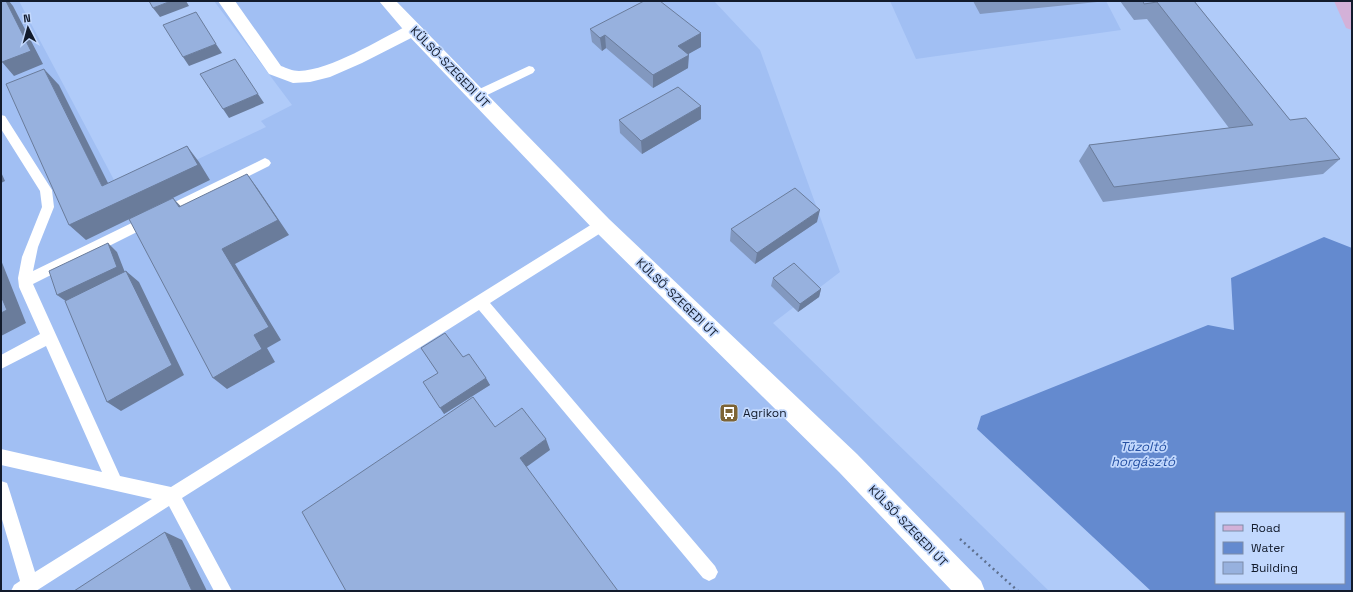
<svg xmlns="http://www.w3.org/2000/svg" width="1353" height="592" font-family="'Space Grotesk',sans-serif">
<style>
.built{fill:#a1bff3}
.water{fill:#648acf;fill-rule:evenodd}
.lines{fill:none;stroke-linecap:round;stroke-linejoin:round}
.path{stroke:#5e708f;stroke-width:2.5;stroke-dasharray:2 3.5;stroke-linecap:butt}
.service{fill:#fff;fill-rule:evenodd}
.minor{fill:#fff;fill-rule:evenodd}
.tertiary{fill:#fff;fill-rule:evenodd}
.primary{fill:#d3b1d8;fill-rule:evenodd}
.wall{fill:#8298bf}
.shaded-wall{fill:#6a7c9b}
.building{fill:#97b1de;stroke:#6a7c9b}
.labels{text-anchor:middle;stroke-width:3.5;stroke-linejoin:round;paint-order:stroke}
.street-label{font-size:12px;fill:#121b2c;stroke:#c2d8fd}
.poi-label{font-size:12px;fill:#121b2c;stroke:#c2d8fd;text-anchor:start}
.water-label{font-size:13px;font-style:italic;fill:#2450a3;stroke:#c2d8fd}
</style>
<rect width="100%" height="100%" fill="#b0cbf9"/>
<!-- built -->
<path class="built" d="M1,1H19L122,195L266,127L261,121L292,105L214,1H714L760,50L840,272L773,323L1049,591H1Z
M890,1H1106L1121,30L916,59Z"/>
<!-- water -->
<path class="water" d="M1324,237L1352,248V591H1151L977,429L981,416L1208,325L1234,330L1231,278ZM1216,513H1344V583H1216Z"/>
<g class="lines">
<!-- path -->
<path class="path" d="M960,539L1018,591"/>
<!-- service -->
<path class="service" d="M529,66L533,67L535,70L533,73L481,98L477,99L473,98L471,95L473,92Z
M1,115L5,116L52,190L54,207L38,247L33,271L261,160L265,158L269,160L271,163L269,166L33,284L120,476L171,487L597,221L602,220L607,221L609,225L607,229L490,303L715,566L718,572L715,578L709,581L703,578L479,310L182,498L232,591H214L169,506L36,591H11L14,585L20,581L1,516V481L7,483L9,489L35,572L152,499L1,465V449L102,472L46,346L1,369V355L40,334L19,287L18,278L22,257L42,207L40,191L1,129Z"/>
<!-- minor -->
<path class="minor" d="M218,1H235L281,66C287,68 292,71 299,71C331,70 378,40 407,26L413,24L419,26L422,30L419,34L362,63L330,77L310,82L293,83L269,74Z"/>
<!-- tertiary -->
<path class="tertiary" d="M379,1H396L609,219L857,454L981,581L985,591H952L839,472L595,231L407,34Z"/>
<!-- primary -->
<path class="primary" d="M1334,1H1350L1352,5V30L1346,28Z"/>
</g>
<!-- wall -->
<path class="wall" d="M973,1H1107L980,14Z
M1120,1H1194L1290,120L1340,159L1323,174L1103,202L1079,161L1089,145L1229,128L1147,19L1134,20Z
M590,29L701,47L687,54L688,68L653,88L606,48L602,51L592,42Z
M701,119L642,154L620,133L619,120Z
M817,222L755,264L730,241L731,229Z
M773,278L821,289L819,297L798,312L771,286Z
M421,348L463,357L490,385L444,414L438,373Z"/>
<!-- shaded-wall -->
<path class="shaded-wall" d="M6,1H9L13,6L43,64L14,76L2,62Z
M171,1H186L189,6L160,17L153,8Z
M701,33V47L678,60V46Z
M605,35L606,48L602,51L600,38Z
M216,44L222,53L189,66L183,57Z
M689,55L688,68L653,88V75Z
M44,69L59,85L117,201L102,186Z
M258,94L264,103L229,118L223,109Z
M701,106V119L642,154L641,141Z
M187,146L199,162L210,180L86,240L69,225Z
M1,172L5,181L1,183Z
M247,174L258,189L289,235L235,264L281,340L267,348L275,362L227,389L213,378L254,335L222,249Z
M173,198L187,213L179,207Z
M820,210L817,222L755,264L757,253Z
M108,243L117,252L126,275L67,302L57,295Z
M1,260L26,323L1,336Z
M126,271L139,282L184,375L121,411L107,402Z
M821,289L819,297L798,312L800,304Z
M486,378L490,385L444,414L440,408Z
M546,439L550,450L525,468L520,458Z
M165,532L182,540L207,591H192Z"/>
<!-- building -->
<path class="building" d="M1,1H6L31,51L2,62L1,61Z
M149,1H171L153,8Z
M644,1H660L701,33L678,46L689,55L653,75L605,35L600,38L590,29Z
M1143,1H1194L1290,120L1306,118L1340,159L1114,187L1089,145L1253,125L1157,2L1144,4Z
M196,12L216,44L183,57L163,25Z
M235,59L258,94L223,109L200,74Z
M44,69L102,186L187,146L198,165L69,225L6,84Z
M678,87L701,106L641,141L619,120Z
M247,174L278,220L222,249L269,327L254,335L262,349L213,378L129,219L173,198L179,207Z
M795,188L820,210L757,253L731,229Z
M108,243L117,267L57,295L49,271Z
M794,263L821,289L800,304L773,278Z
M126,271L172,365L107,402L65,301Z
M1,296L7,310L1,313Z
M445,333L463,357L469,354L486,378L440,408L423,382L438,373L421,348Z
M473,397L495,427L522,408L546,439L520,458L618,591H346L302,512Z
M165,532L192,591H74Z"/>
<!-- icons -->
<defs>
<g id="bus-square" transform="scale(1)"><rect x="-9" y="-9" width="18" height="18" rx="4" fill="#7d6435" stroke="#c2d8fd"/><path d="M-5-6H5V4H4V6H2V4H-2V6H-4V4H-5ZM-3.5-4V0h7V-4ZM-3.5 1.2v1.5H-2V1.2ZM2 1.2v1.5H3.5V1.2Z" fill="#fff"/></g>
</defs>
<g fill-rule="evenodd">
<use href="#bus-square" x="729" y="413"/>
</g>
<g class="labels">
<!-- street labels -->
<g class="street-label">
<text transform="translate(450 67) rotate(46)" y="4">KÜLSŐ-SZEGEDI ÚT</text>
<text transform="translate(677 298) rotate(44)" y="4">KÜLSŐ-SZEGEDI ÚT</text>
<text transform="translate(908 526) rotate(46)" y="4">KÜLSŐ-SZEGEDI ÚT</text>
</g>
<!-- poi labels -->
<g class="poi-label">
<text x="743" y="417">Agrikon</text>
</g>
<!-- water labels -->
<g class="water-label">
<text x="1143" y="451">Tűzoltó<tspan x="1143" dy="15">horgásztó</tspan></text>
</g>
</g>
<!-- border -->
<rect width="1353" height="592" fill="none" stroke="#121b2c" stroke-width="4"/>
<!-- legend -->
<rect x="1215" y="512" width="130" height="72" fill="#c2d8fd" stroke="#7c8ca9"/>
<rect x="1223" y="525" width="20" height="6" fill="#d3b1d8" stroke="#7c8ca9"/>
<text x="1251" y="532" font-size="12" fill="#121b2c">Road</text>
<rect x="1223" y="542" width="20" height="12" fill="#648acf" stroke="#7c8ca9"/>
<text x="1251" y="552" font-size="12" fill="#121b2c">Water</text>
<rect x="1223" y="562" width="20" height="12" fill="#97b1de" stroke="#7c8ca9"/>
<text x="1251" y="572" font-size="12" fill="#121b2c">Building</text>
<!-- north arrow -->
<g transform="translate(28 28) rotate(354)" stroke="#c2d8fd" stroke-width="3" paint-order="stroke">
<path d="M0-3L7 15L0 10L-7 15Z" fill="#121b2c"/>
<text y="-6" font-size="11" font-weight="bold" text-anchor="middle" fill="#121b2c">N</text>
</g>
</svg>
